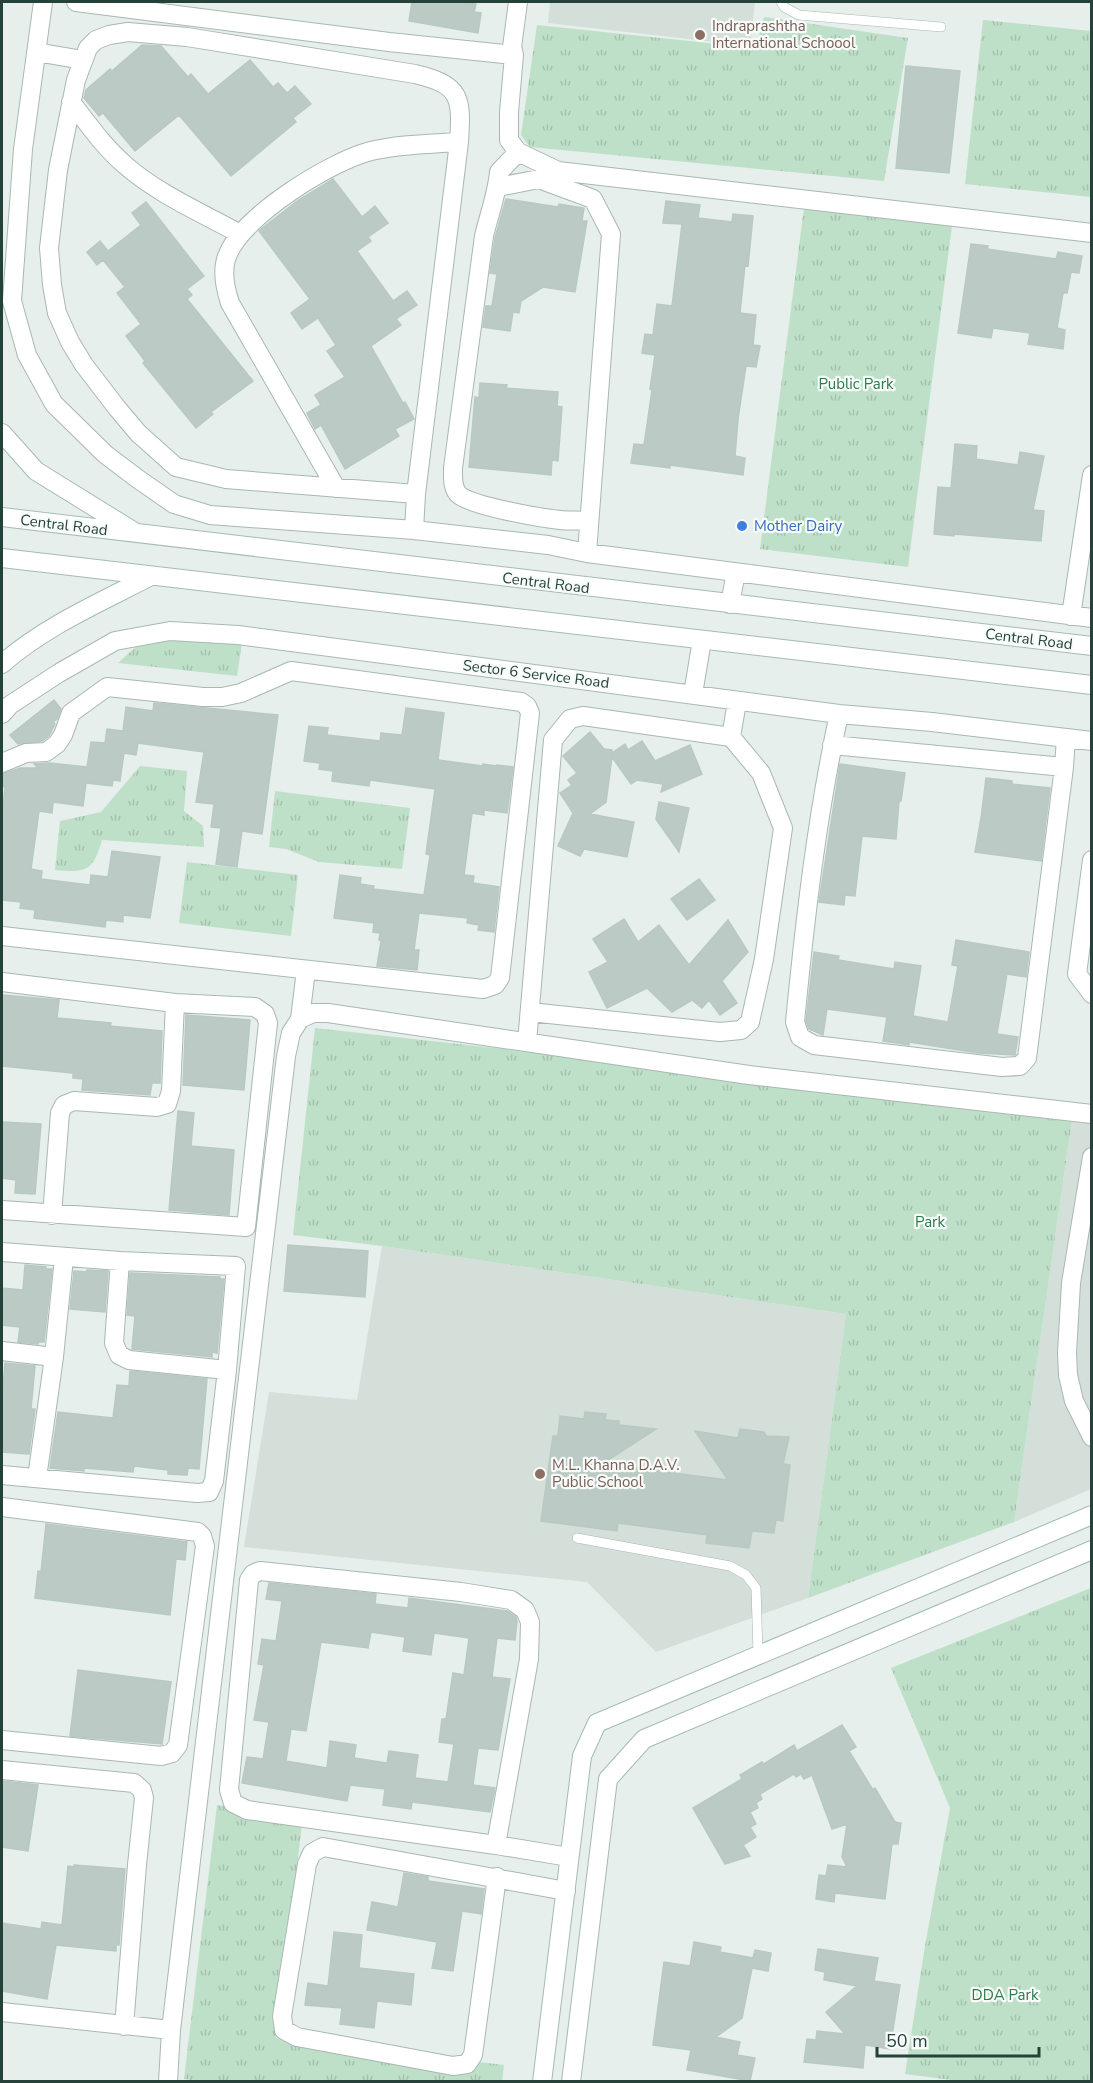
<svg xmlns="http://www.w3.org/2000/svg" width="1093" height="2083" font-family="'Nunito Sans',sans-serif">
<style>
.built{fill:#d4dfda}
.grass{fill:url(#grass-tufts)}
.building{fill:#bbcac4;stroke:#b8c9c2;stroke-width:1.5;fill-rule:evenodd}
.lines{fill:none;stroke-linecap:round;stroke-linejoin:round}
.lane-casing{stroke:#a8b8b2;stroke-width:10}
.street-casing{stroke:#a8b8b2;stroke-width:20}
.secondary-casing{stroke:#a4bbb3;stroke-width:20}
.lane{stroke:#fff;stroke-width:9}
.street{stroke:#fff;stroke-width:18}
.secondary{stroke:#fff;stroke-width:18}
.education-dot{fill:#8d6e63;stroke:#f7fbf9;stroke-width:2}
.shop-dot{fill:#3f7fe0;stroke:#f7fbf9;stroke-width:2}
.labels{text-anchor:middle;stroke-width:4.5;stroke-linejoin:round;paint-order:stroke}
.education-label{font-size:15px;fill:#785e54;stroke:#f7fbf9;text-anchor:start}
.park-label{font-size:15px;fill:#2d7a4b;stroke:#f7fbf9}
.street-label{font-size:15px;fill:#24423a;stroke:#f7fbf9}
.shop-label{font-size:15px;fill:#366cbe;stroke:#f7fbf9;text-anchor:start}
</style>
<defs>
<pattern id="grass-tufts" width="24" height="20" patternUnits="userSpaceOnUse" patternTransform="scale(1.5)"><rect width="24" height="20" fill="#bfe0c8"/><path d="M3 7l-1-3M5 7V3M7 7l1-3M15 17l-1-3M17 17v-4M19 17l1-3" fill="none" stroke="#a4c1ad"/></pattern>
</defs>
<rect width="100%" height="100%" fill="#e6efeb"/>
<!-- built -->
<path class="built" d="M550,2H755L750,46L548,23Z
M1073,1113L1091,1116V1489L1014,1522Z
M382,1246L846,1314L808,1598L656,1652L587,1582L244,1547L269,1392L357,1400Z"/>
<!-- grass -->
<path class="grass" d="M764,17L908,38L884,181L530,147L521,135L537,25L756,48Z
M983,20L1091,31V197L965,184Z
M805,200L953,218L908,567L760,549Z
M151,633L242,643L237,676L118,663Z
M140,766L187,771L184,811L203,826L204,847L102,840C93,871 87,873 55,870L60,821L101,812Z
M275,791L410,808L402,869L319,862L286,849L269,847Z
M187,862L298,875L291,936L179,923Z
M315,1028L1073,1113L1014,1522L808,1598L846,1314L382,1246L293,1235Z
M1091,1588V2081L967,2082L905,2074L925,1946L950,1808L891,1668Z
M217,1805L303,1816L276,2038L504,2065L502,2082H208L184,2079Z"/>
<!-- building -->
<path class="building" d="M412,2H472V3L476,4L474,12L481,13L478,33L409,21Z
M142,45L161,46L188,77L191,74L208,94L250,60L273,87L278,83L287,93L295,86L311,104L293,118L296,122L231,176L179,115L135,151L103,113L99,116L84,98L86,90L110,69L112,71Z
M906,66L960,71L949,173L896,168Z
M333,179L362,217L375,206L388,223L368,237L371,241L357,251L393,301L407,291L417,305L396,319L401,325L371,346L403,403L405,402L414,419L395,429L399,436L345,469L321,425L315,429L307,413L321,405L315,395L345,377L327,351L336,345L318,318L302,329L291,313L310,299L259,231L297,201Z
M506,199L558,207L559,204L584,208L582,221H587L575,292L543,287L521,301L519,313L513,312L510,331L483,327L486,306H492L497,274L490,273L495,238Z
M666,201L700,205L698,218L732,222L733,214L753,216L748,266L745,265L740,313L756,315L753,345L760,346L756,367L746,366L738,419L735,456L745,458L743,475L670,465V468L631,463L634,444L644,445L652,390L650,389L655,355L642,353L645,334L653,335L657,304L672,306L682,224L663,223Z
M146,202L204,276L187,289L192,295L187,299L253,381L211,412L213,414L196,428L143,363L145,361L126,336L141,324L117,293L125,287L103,260L97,265L87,252L100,241L108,251L141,225L132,213Z
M971,244L988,246L987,249L1056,259L1058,252L1082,256L1079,273L1071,272L1067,293H1063L1057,328L1065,330L1063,349L1028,344L1030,333L993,328L991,338L958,333Z
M480,383L507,385L506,388L558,392L557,406L562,407L558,461L552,460L551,475L469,467L475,397L479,398Z
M955,444L977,446L976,459L1018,465L1020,452L1044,456L1033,510L1044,511L1041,541L954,534V536L934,534L938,487L951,488Z
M54,700L61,709L57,719L53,722L55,724L49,736L42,741L18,744L10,735Z
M154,703L278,715L262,834L242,831L237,867L216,864L221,828L211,827L214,804L196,802L204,752L138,743L136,755L124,753L120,781L113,780L112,786L86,783L83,806L53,802L52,813L39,811L31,869L42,871L41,879L90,885L91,875L108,877L112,851L160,857L150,918L123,915V922L106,920L105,927L34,918L35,910L20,908L21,902L2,900V816L5,787L2,786V774L20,768H38L34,764L49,763L87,767L91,742L105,743L107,729L123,731L126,707L153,711Z
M406,708L444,713L438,760L483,766V764L497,766V765L513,767L507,813L484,810V815L472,813L464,875L474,876L473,883L499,887L494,932L478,930L479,925L467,923L468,918L419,913L414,950H419L417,970L377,966L381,941L379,940L380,933L373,932L374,923L334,918L340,875L361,878L360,884L374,886L373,889L424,895L430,855L426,854L435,789L370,780L369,786L332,781L333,771L319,769L320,763L304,761L309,726L328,728L327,735L380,741L381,733L402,735Z
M590,732L604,749L612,750V753L625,744L628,750L642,741L655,761L690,745L702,774L661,792L663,784L637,780L631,784L612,757L606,802L590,814L634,822L627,857L584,849L580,856L558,846L573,813L560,793L572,785L568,780L577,773L563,756Z
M840,764L905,773L901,801H899L896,839L862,836L855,896L845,895L844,905L819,902Z
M986,778L1012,781V784L1050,788L1041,861L975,852L981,818Z
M659,802L689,808L679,852L656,819Z
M699,879L715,900L687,920L671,899Z
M624,919L638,942L659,925L689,965L728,920L748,952L722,981L737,1003L720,1015L709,1000L702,1008L692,1000L672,1012L647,988L607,1008L589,972L608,962L593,939Z
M956,940L1029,952L1026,977L1007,974L997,1034L1018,1037L1015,1055L978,1053L909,1042V1045L883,1041L887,1017L827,1009L823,1035L809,1029L806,1021L814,952L839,956L838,960L894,969L895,962L921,966L913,1016L948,1022L958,966L952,965Z
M2,995L59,1000L57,1018L111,1023L110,1026L162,1031L160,1083H152L150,1095L82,1090L83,1079L73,1078V1073L2,1066Z
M186,1015L250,1020L244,1090L183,1085Z
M178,1111L194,1113L191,1146L234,1150L229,1215L169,1210Z
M2,1122L41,1124L35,1194L15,1193L16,1180L2,1178Z
M288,1245L368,1251L365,1297L284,1291Z
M25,1265L46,1267V1269H52L44,1342H38V1344L18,1342L20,1327L2,1325V1288L23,1290Z
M87,1270L108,1271L105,1312L70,1309L74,1271L87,1272Z
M130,1273L220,1277V1279H224L217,1353L212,1352V1357L132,1349L135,1316L127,1315Z
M5,1363L35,1366L31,1409H35L29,1454L2,1452V1397Z
M130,1371L207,1379L199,1469L188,1468L187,1475L168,1474V1470L134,1466L133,1472L84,1468V1471L50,1468L58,1412L113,1418L117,1385L129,1386Z
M585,1412L606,1414L605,1420L619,1421V1425L656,1429L602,1464L728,1480L695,1431L738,1438L740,1429L764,1432L766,1436L789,1437L783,1464L790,1465L783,1521L776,1520L774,1533L752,1531L749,1548L706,1543L707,1535L618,1523L617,1531L541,1521L553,1436H558L560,1416L584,1419Z
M46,1524L187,1542L185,1560L176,1559L170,1615L35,1598L38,1571L41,1572Z
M269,1583L376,1594L375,1604L408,1608L409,1598L507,1611L516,1617L517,1621L515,1640L497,1638L492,1677L510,1679L498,1750L478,1748L473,1785L495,1788L490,1812L412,1802L411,1809L383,1805L385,1789L350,1785L347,1801L242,1783L247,1757L263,1759L269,1722L254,1720L264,1665L258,1664L262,1639L276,1641L282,1601L266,1599ZM371,1632L405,1637L403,1651L431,1655L434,1633L469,1638L464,1675L453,1673L446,1719H442L439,1742L454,1744L448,1782L415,1778L418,1755L389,1751L387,1763L354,1758L356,1745L330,1741L327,1768L286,1761L291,1729L306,1731L321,1642L368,1648Z
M78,1670L171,1682L162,1744L70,1736Z
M842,1725L856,1747L849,1751L873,1790L875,1788L895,1822L901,1823L898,1844H892L885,1899L835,1893L834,1902L816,1899L819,1875L826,1876L828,1865L847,1867L842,1857L847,1824L832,1829L812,1775L804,1779L801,1774L796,1777L794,1774L760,1794L762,1799L756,1803L758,1808L750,1812L756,1824L750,1827L756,1837L743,1845L750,1856L725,1864L693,1808L742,1779L740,1775L762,1762L764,1764L794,1745L797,1751Z
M2,1781L38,1785L28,1851L2,1847Z
M74,1865L125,1869L119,1945L116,1944V1951L56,1945L47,1999L2,1991V1923L41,1929L42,1922L62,1925L68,1866L74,1867Z
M404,1873L428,1877V1881L484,1889L481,1914L462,1911L453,1971L432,1968L437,1942L367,1930L372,1902L398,1907Z
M334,1932L362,1935L359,1968L414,1974L411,2005L377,2001L374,2028L340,2024L342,2008L305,2005L308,1983L328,1986Z
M694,1942L721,1947L720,1952L753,1958L755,1950L771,1953L768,1971L752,1968L742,2018L716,2037L740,2042L737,2055L755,2058L750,2081L687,2070L691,2050L653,2045L664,1962L690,1966Z
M818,1949L878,1958L874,1981L900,1985L890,2049L865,2045L863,2068L804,2062L807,2039L816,2040L817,2031L845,2034L826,2012L857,1986L824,1980L825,1972L815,1970Z"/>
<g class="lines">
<!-- lane casing -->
<g class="lane-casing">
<path id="lane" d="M781,2L784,7L799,15L941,27
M577,1538L730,1566L746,1575L756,1588L758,1654"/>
</g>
<!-- street casing -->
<g class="street-casing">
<path id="street" d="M43,2L23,149L12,301L27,355L54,404L105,454L138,479L174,504L210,515L414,530L548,545L587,553L1092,618
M76,2L389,42L514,55
M518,2L512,47L514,55L509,112V140L518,152L558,171L1092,233
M36,52L83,60
M71,102C88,124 104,147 125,165C158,194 202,213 240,234
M518,152L499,172C497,194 489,215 484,236L453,468C453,477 452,487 458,494C470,506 541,518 560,520C570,521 579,520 588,521
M498,187L539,179L593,199L611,234L587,553
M336,488L230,303C225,288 221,269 228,254C244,215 331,161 371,151C400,144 430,144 459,142
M414,530L416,494L459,142C462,97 461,85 415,74L187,37L128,32L109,35L96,40L88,48L76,80L58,170L49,248L52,285L57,313L70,342L84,365L117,408L138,433L176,467L226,479L416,494
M730,604L736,572
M1071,616L1092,475
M693,694L702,640
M2,714L10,705L59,673L115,641L170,631L238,635L839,714L932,722L1092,741
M839,714C817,815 805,919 795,1022L800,1037L814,1045L1002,1067L1020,1066L1027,1058L1064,767L1066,738
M832,745L1064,767
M2,763L26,753L46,752L57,744L63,735L71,713L107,687L203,697H222L241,693L291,671L521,702L527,706L530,713L500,978L495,985L483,989L2,936
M1092,860L1077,974L1092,994
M2,982L175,1003L255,1007L265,1014L268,1023L246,1227L2,1210
M530,1012L720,1032L741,1030L750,1022L764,959L783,828L761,773L731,737
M300,1019L313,1013H328L749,1075L1092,1114
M527,1042L553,740L570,719L583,716L731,737L737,702
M1092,1157L1071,1283L1067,1353L1068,1375L1074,1401L1092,1437
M52,1215L60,1113L64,1105L74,1101L157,1107L167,1104L171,1091L175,1003
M2,1252L120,1261L236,1266L227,1370L214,1481L209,1492L197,1493L2,1475
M120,1261L114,1343L119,1355L129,1360L227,1370
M2,1351L54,1357
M37,1478L54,1357L64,1258
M2,1507L198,1532L202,1536L205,1546L178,1745L172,1753L161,1756L2,1740
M2,1770L134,1783L142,1790L144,1798L137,1865L124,2026
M496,1845L529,1659L530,1622L525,1610L511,1600L461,1592L260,1571L253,1574L249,1580L229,1790L233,1803L247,1810L496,1845L569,1857
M497,1877L473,2055L467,2064L453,2066L297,2037L284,2030L282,2016L307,1864L312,1853L323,1847L566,1891
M2,2012L171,2030
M168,2082L171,2030L286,1056L291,1033L300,1019L306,970"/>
</g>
<!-- secondary casing -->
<g class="secondary-casing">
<path id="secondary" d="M2,433L36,471L133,531
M2,517L1092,646
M2,558L1092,685
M2,664C45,626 101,602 151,576
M542,2082L582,1756L597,1723L1092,1515
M571,2082L608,1779L644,1739L1092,1550"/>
</g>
<!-- lane -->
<use href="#lane" class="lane"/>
<!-- street -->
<use href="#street" class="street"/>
<!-- secondary -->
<use href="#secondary" class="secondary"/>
</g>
<!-- markers -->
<g class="education-dot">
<circle cx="700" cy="35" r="6"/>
<circle cx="540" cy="1474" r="6"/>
</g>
<circle class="shop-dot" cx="742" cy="526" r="6"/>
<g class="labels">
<!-- education labels -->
<g class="education-label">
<text x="712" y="31">Indraprashtha<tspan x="712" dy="17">International Schoool</tspan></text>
<text x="552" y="1470">M.L. Khanna D.A.V.<tspan x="552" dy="17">Public School</tspan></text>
</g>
<!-- park labels -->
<g class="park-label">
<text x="856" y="389">Public Park</text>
<text x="930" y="1227">Park</text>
<text x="1005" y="2000">DDA Park</text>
</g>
<!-- street labels -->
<g class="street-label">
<text transform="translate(64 525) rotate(7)" y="5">Central Road</text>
<text transform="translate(546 583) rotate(7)" y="5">Central Road</text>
<text transform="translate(1029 639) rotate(7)" y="5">Central Road</text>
<text transform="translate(536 674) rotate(7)" y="5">Sector 6 Service Road</text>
</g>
<!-- shop labels -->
<g class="shop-label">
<text x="754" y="531">Mother Dairy</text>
</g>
</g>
<!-- border -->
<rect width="1093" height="2083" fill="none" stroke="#24423a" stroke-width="6"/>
<!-- scale -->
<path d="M877 2047v9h162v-9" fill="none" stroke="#24423a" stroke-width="3"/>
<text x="886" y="2047" font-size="18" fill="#24423a" stroke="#f7fbf9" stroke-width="4.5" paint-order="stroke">50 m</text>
</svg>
